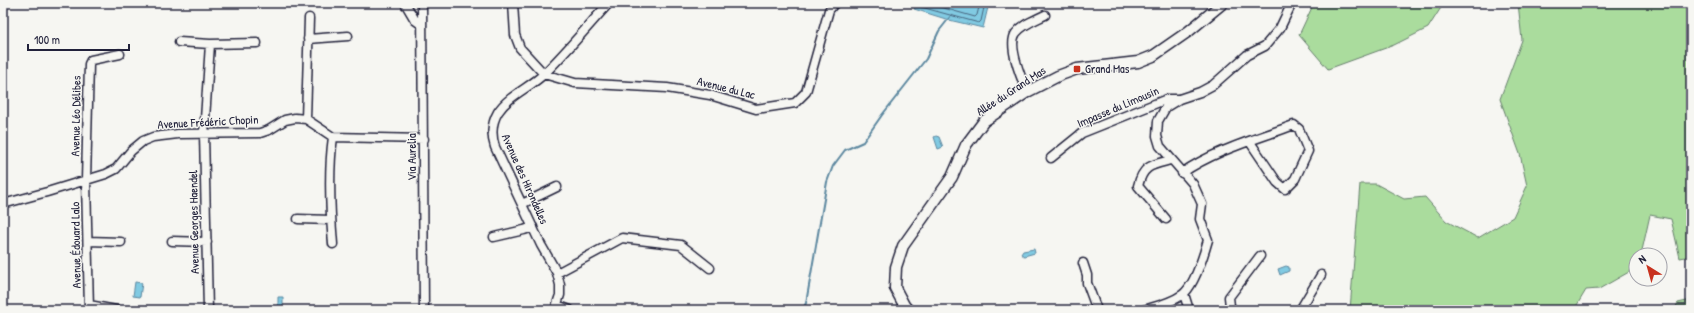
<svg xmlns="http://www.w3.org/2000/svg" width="1694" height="313" font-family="'Patrick Hand',sans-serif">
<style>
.green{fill:#aadc9d;stroke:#667f6c}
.water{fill:#81cae2;stroke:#5b879f}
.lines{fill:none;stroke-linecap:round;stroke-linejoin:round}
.shore{stroke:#48657e;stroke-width:1}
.stream{stroke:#5b879f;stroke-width:2}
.minor-casing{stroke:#22223b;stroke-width:11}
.tertiary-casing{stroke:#22223b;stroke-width:13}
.minor{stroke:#f6f6f2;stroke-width:8}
.tertiary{stroke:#f6f6f2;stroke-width:10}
.poi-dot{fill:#c8321e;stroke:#f6f6f2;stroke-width:1.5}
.labels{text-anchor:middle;stroke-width:3;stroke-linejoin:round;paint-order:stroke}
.poi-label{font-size:12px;fill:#22223b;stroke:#f6f6f2;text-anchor:start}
.street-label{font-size:12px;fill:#22223b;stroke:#f6f6f2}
</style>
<rect width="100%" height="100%" fill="#f6f6f2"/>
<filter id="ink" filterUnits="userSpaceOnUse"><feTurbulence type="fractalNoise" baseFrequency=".025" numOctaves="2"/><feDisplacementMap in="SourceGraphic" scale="8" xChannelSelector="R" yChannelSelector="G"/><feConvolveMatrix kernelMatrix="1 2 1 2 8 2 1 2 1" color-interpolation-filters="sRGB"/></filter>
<g filter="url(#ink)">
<!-- green -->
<path class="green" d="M1314,3H1444L1428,28L1394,45L1328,69L1299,35Z
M1518,3H1691V256L1680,258L1671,219L1650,215L1641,255H1636V268L1599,289L1586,290L1574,310H1350L1360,184H1376L1404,199L1425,197L1446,221L1478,238L1513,217L1527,186L1520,154L1500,99L1522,40Z
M1691,300V310H1674L1678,303Z"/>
<!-- water -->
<path class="water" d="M917,3H989L983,28L949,20L914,9Z
M936,136L939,137L943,147L938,149L934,137Z
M1034,249L1035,253L1024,256L1021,254L1023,251Z
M1286,266L1289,267V271L1280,275L1278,269Z
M135,282L142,283L140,297L133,296Z
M278,297H283V309H278Z"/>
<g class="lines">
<!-- shore -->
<path class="shore" d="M920,3L921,7L979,23L981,21L985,3
M926,3L975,17L977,15L980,3"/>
<!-- stream -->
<path class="stream" d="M803,310L806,303L827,182L833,166L845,150L863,142L882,115L926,59L939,31L950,17"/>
<!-- minor casing -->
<g class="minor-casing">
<path id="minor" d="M405,3L415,20L422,25
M422,3L424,310
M513,3L515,35L520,48L544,74L575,83L667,88L710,95L756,109L795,103L806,92L829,10L835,3
M308,39L348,36
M179,42L210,44L257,43
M1027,92C1022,80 1007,45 1016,33C1023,24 1035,20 1045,15
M306,119L309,18
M1051,158L1082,133L1167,99H1178
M1182,173C1215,150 1257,139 1294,125L1299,129L1308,151L1295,179L1285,189L1277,182L1250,142
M3,204L47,192L106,174L116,169L131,151L143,141L153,137L178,134L260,133L269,130L285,120L295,118L306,119L333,137L424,139
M522,204L557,187
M298,219L331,220
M1166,219L1138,186C1143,165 1152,165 1171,160
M494,237L524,230L533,227
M88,241L121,242
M172,241L207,242
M333,244C330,209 328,172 333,137
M1083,263L1087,275V283L1097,310
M557,273L622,238L681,245L710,268
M1184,294L1189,310
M89,305L116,310
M557,305L570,310
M89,310L86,180L89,64L91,60L120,54
M208,310L204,134L210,44
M555,310L560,295V285L557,273L541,245L495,147C491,135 491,124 498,112C509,95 531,87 545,73C567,51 588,26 609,3
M1144,310C1157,306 1171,303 1182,295C1194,287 1204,254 1208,240L1200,219L1202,204L1193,184L1160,146L1157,136L1158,121L1166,107L1179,99L1200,92L1213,85L1247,55L1265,46L1280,28L1292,3
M1233,310L1230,306L1229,297L1260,256
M1300,310L1321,275"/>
</g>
<!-- tertiary casing -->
<g class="tertiary-casing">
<path id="tertiary" d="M908,310L904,305L895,288L896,267L903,246L952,177L966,145L984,121L1027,92L1058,76L1077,69L1138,62L1153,56L1189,31L1223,3"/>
</g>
<!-- minor -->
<use href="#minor" class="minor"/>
<!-- tertiary -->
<use href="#tertiary" class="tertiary"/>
</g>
</g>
<!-- markers -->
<rect class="poi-dot" x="1073" y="65" width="8" height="8" rx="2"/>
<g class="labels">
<!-- poi labels -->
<g class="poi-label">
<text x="1085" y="73">Grand Mas</text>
</g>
<!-- street labels -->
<g class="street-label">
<text transform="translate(726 88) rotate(14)" y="4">Avenue du Lac</text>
<text transform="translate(1011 91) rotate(-33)" y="4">Allée du Grand Mas</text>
<text transform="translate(1118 107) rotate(-23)" y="4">Impasse du Limousin</text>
<text transform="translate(76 116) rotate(-89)" y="4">Avenue Léo Délibes</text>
<text transform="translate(208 122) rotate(-3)" y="4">Avenue Frédéric Chopin</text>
<text transform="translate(412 157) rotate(-90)" y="4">Via Aurelia</text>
<text transform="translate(525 179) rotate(66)" y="4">Avenue des Hirondelles</text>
<text transform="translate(194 222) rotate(-91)" y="4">Avenue Georges Haendel</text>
<text transform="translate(76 245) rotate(-91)" y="4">Avenue Édouard Lalo</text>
</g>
</g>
<!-- margin -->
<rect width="1694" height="313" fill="none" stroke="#f6f6f2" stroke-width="16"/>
<rect x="8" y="8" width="1678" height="297" fill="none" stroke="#22223b" stroke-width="1.5" filter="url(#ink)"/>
<!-- north arrow -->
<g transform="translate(1648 267) rotate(323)"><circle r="19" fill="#f6f6f2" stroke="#a1a1a9"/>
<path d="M0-3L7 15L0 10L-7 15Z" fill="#c8321e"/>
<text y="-6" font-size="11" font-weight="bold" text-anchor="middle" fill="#22223b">N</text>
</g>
<!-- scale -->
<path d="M28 44v6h101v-6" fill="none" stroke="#22223b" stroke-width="2"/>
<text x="34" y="44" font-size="12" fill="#22223b" stroke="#f6f6f2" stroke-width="3" paint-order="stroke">100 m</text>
</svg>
